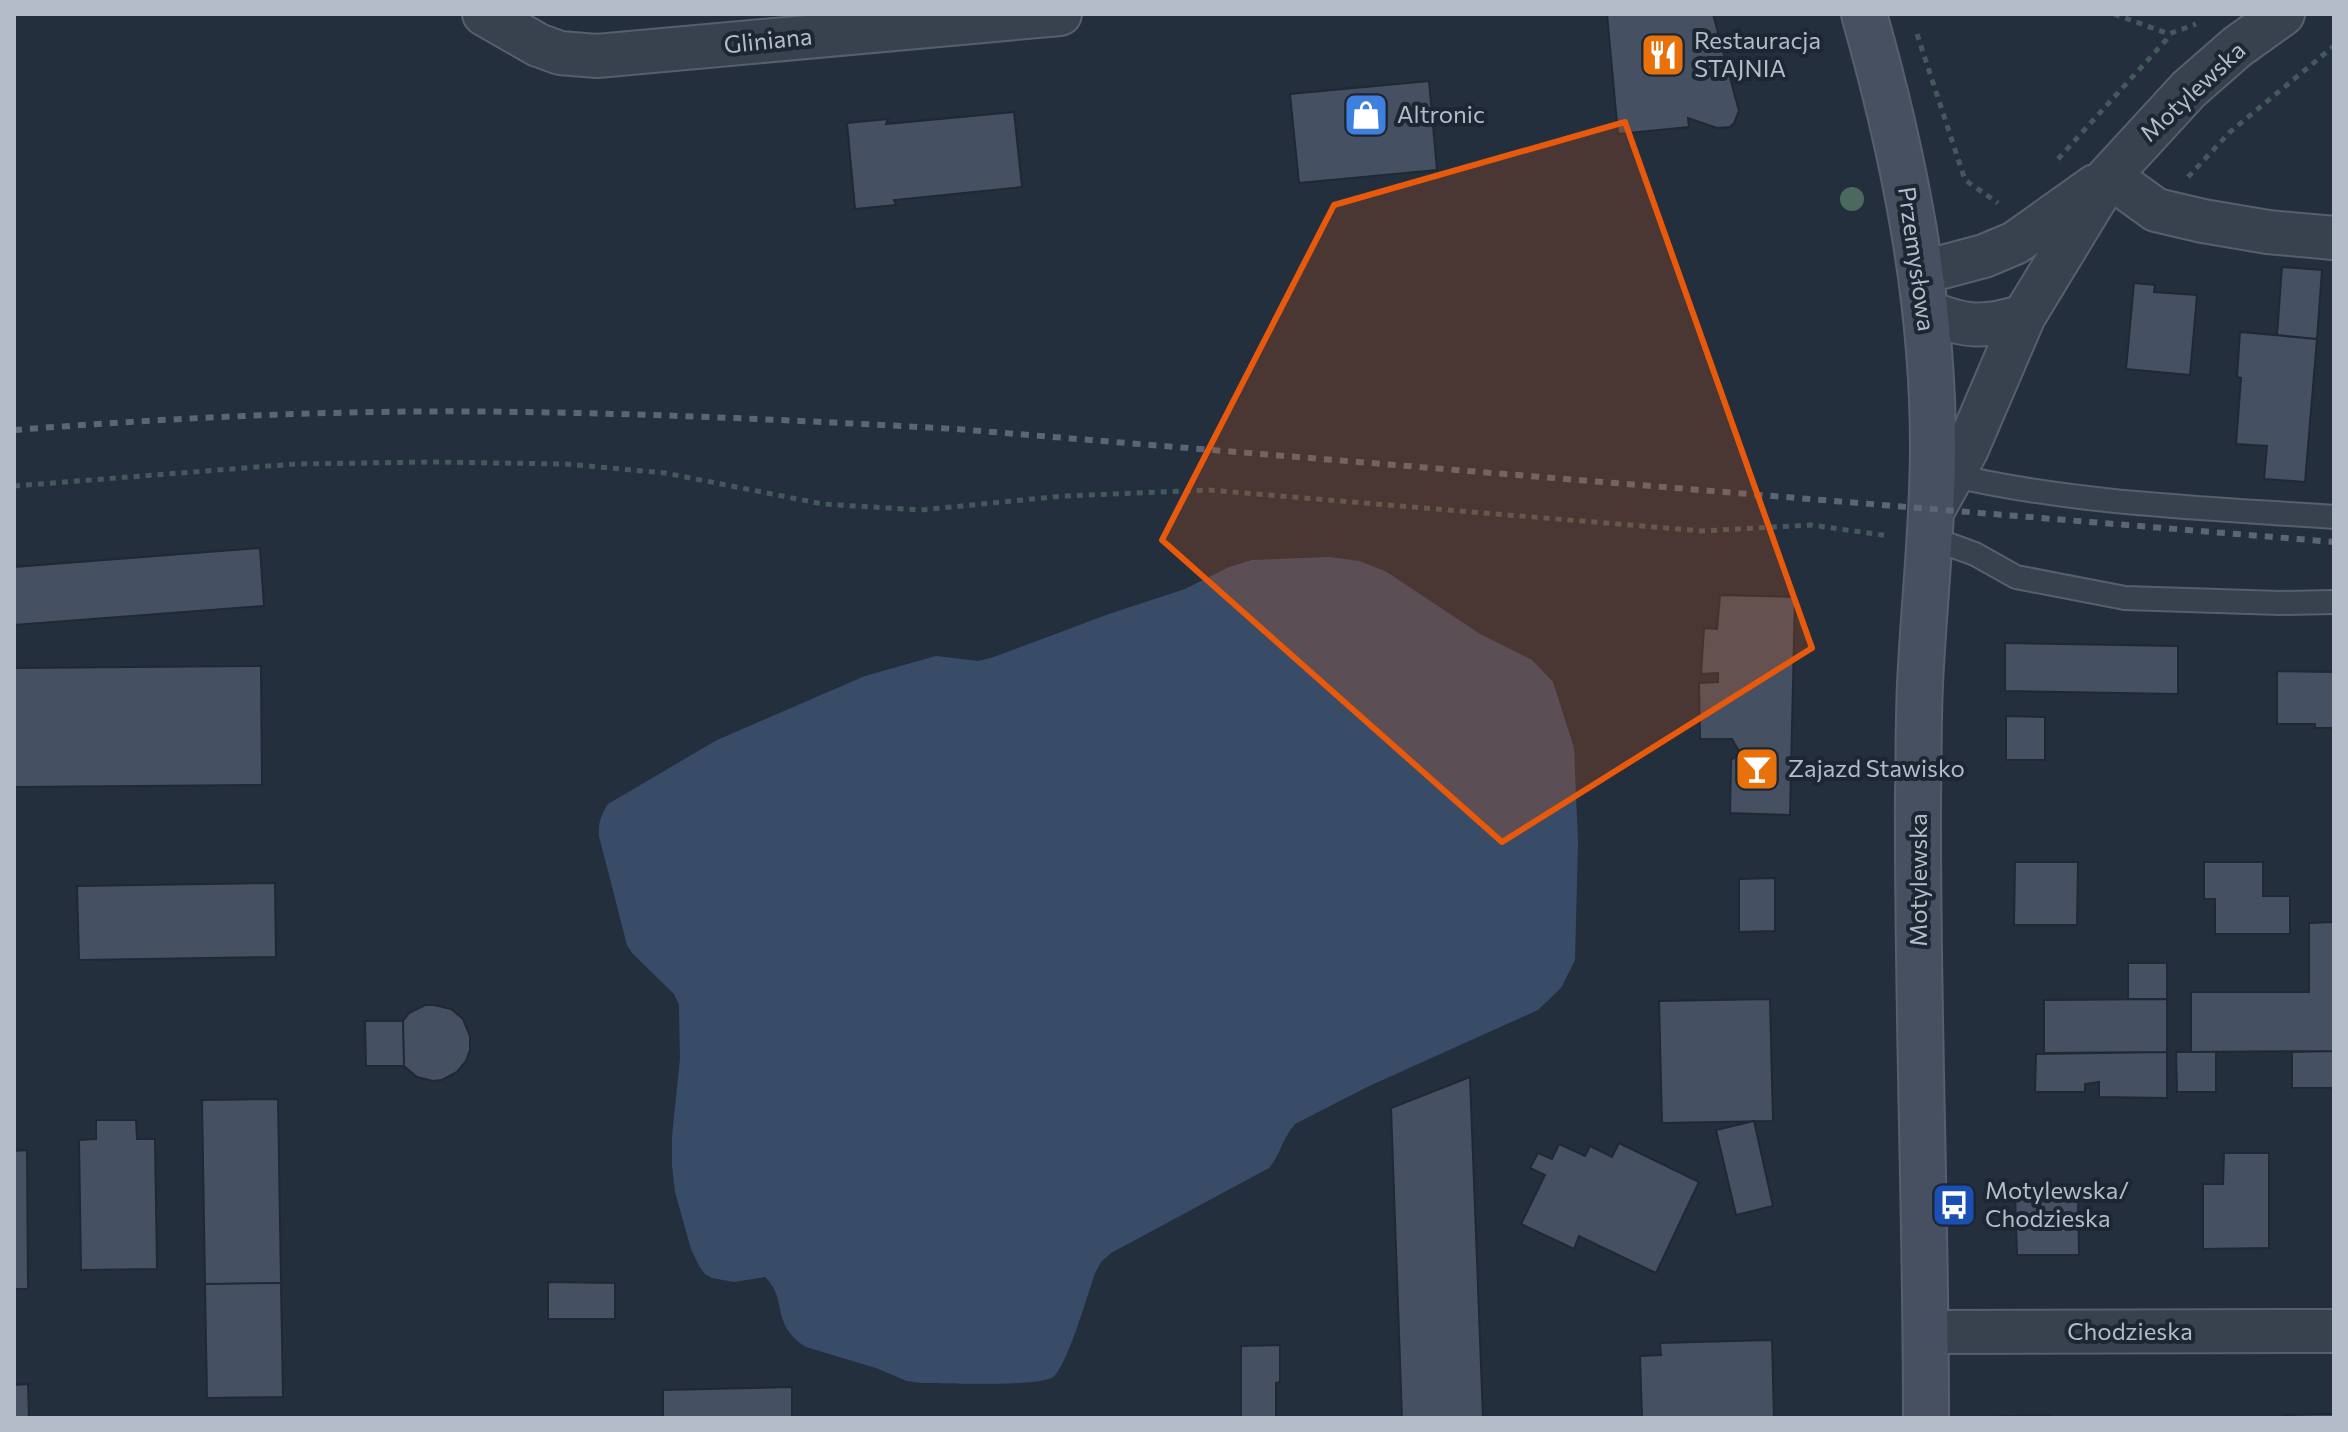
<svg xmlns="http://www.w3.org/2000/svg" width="2348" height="1432" font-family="Commissioner,sans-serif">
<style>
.water{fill:#394c67}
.building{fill:#455162;stroke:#1f2835;stroke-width:2}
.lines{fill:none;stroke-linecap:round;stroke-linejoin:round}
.lane-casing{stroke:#565f6c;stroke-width:26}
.street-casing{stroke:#565f6c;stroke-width:46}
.secondary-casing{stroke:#565f6c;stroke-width:48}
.path{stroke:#44595c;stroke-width:5;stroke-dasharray:6 6;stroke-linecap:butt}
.lane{stroke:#38414e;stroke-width:22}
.street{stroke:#38414e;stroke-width:42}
.secondary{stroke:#465061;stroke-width:44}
.rail{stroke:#5a6575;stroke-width:6;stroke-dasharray:8 8;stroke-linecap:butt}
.tree{fill:#4b6a5d}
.marked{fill:#e8590c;fill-opacity:0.2;stroke:#e8590c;stroke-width:6;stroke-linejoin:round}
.labels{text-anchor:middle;stroke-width:8;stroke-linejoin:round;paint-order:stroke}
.street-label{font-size:24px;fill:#b4bcc9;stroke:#1d2633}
.poi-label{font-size:24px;fill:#b4bcc9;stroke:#1d2633;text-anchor:start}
</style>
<rect width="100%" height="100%" fill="#242f3e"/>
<!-- water -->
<path class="water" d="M1329,557L1359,561L1385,571L1480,634L1532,660L1553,682L1574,748L1578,842L1575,960L1561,988L1538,1010L1367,1087L1295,1124C1283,1137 1280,1155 1269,1168L1111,1253L1101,1262L1095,1273C1088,1293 1067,1367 1053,1377C1039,1387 943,1383 921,1383L907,1381L876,1368L806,1347C769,1324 789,1299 765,1277L734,1282L712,1278L705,1274L699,1266L691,1249L675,1192L672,1165V1136L680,1059L679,1005L674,994L632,953L627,945L599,836C598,823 601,815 608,804L717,740L865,676L936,656L978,661L991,658L1109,614L1185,589L1229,567L1252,560Z"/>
<!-- building -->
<path class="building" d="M1607,14H1713L1739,111L1734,123L1730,127L1717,128L1688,118L1689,127L1618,134Z
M1429,81L1437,170L1299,183L1290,94Z
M1014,112L1022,187L894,200L896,205L855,209L847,123L888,119L886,124Z
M2282,267L2322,270L2317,339L2277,335Z
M2134,283L2155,285L2154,292L2197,295L2190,375L2126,369Z
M2240,332L2317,339L2305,482L2264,479L2267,446L2236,444L2241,378L2237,377Z
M260,548L264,606L14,625V567Z
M1720,595L1795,597L1790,815L1730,813L1731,760L1740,753L1732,739H1700L1699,683L1718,682V673L1701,674L1704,628L1717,629Z
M2005,643L2178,646V694L2005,691Z
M261,666L262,785L14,787V668Z
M2277,671L2334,672V728H2315V724H2277Z
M2006,716L2045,717V760H2006Z
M2015,862H2078L2077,925H2014Z
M2204,862H2263V896H2290V934H2215V899H2204Z
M1775,878V931L1739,932V879Z
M275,883L276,957L79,960L77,886Z
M2334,922V1051L2191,1052V992H2309V923Z
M2128,963H2167V999H2128Z
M1770,999L1773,1121L1662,1123L1659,1001Z
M2167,999V1052L2044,1053V1000Z
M425,1005H434L451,1009L463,1019L470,1036V1050L466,1061L457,1072L442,1080L433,1081L417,1077L404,1066L403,1021L409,1013Z
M365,1021H403L404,1066H366Z
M2334,1051V1088H2292V1052Z
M2167,1052V1098L2099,1097V1082L2085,1084V1092H2035L2036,1054Z
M2176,1052H2216V1092H2177Z
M1470,1077L1483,1418H1402L1391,1108Z
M278,1099L281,1283L205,1284L202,1100Z
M96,1120H136L137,1139H155L157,1269L81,1270L79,1140L96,1139Z
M1754,1121L1773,1206L1736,1215L1716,1130Z
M1619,1143L1699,1182L1656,1273L1579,1236L1574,1249L1521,1224L1545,1175L1530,1168L1538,1153L1552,1159L1559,1144L1585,1156L1590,1146L1612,1157Z
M27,1150L28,1289H14V1151Z
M2224,1153H2269V1248L2203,1249V1184H2223Z
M2015,1194H2078L2079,1255H2017Z
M548,1282L615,1283V1319H548Z
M281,1283L283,1397L207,1398L205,1284Z
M1772,1340L1774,1418H1642L1640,1356L1661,1355L1660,1343Z
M1280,1345V1382L1276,1383V1418H1241V1346Z
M28,1384L29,1418H14V1385Z
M792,1387V1418H663V1390Z
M2334,1414V1418H2283V1415Z
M2051,1415V1418H1983V1417Z"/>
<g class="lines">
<!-- lane casing -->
<g class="lane-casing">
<path id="lane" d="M1951,475C2076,504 2206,508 2334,517
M1931,538L1975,554L2016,577L2125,598L2280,603L2334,602"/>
</g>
<!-- street casing -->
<g class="street-casing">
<path id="street" d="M484,14L538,45L560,53L597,56L1060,14
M2109,176L2156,210L2203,221L2268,232L2334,238
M1920,273L1984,256L2015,243L2095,186
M1925,311C1964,327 1983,329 2024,316
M1933,510L1967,449L2024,316L2109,176L2189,89L2237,47L2283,14
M1926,1332L2334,1331"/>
</g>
<!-- secondary casing -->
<g class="secondary-casing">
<path id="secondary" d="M1864,14C1904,155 1933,299 1933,447C1933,520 1925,593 1921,666C1918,708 1919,751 1918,794C1917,1002 1926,1210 1926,1418"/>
</g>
<!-- path -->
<path class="path" d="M2114,14L2169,34L2196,24
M1917,34L1965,180L1998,203
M2058,159L2166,40L2169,34
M2188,177L2230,132L2334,46
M14,486L295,464L433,462L566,464L665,473L823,504L921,510L1063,496L1209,490L1701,531L1811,525L1890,536"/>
<!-- lane -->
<use href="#lane" class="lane"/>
<!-- street -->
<use href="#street" class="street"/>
<!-- secondary -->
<use href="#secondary" class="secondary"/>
<!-- rail -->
<path class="rail" d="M14,430C183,417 352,409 521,412C667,414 811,421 956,429L2334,542"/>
</g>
<!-- trees -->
<circle class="tree" cx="1852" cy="199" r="12"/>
<!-- marked area -->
<path class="marked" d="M1625,122L1812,648L1502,842L1162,540L1334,205Z"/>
<!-- icons -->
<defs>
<g id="restaurant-square" transform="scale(2.3)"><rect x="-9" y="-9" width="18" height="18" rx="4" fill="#e8710a" stroke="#1d2633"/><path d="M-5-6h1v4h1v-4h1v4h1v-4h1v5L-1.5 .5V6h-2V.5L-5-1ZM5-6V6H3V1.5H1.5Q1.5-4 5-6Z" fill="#fff"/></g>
<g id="shop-square" transform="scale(2.3)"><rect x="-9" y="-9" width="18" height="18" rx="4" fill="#3f7fe0" stroke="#1d2633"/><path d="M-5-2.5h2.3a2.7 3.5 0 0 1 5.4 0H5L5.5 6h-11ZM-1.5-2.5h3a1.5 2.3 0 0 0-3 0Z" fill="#fff"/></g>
<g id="bar-square" transform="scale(2.3)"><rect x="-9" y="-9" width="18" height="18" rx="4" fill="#e8710a" stroke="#1d2633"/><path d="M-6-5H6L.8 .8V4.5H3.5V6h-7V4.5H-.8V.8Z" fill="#fff"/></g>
<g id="bus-square" transform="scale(2.3)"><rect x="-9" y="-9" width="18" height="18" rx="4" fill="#1a4fb4" stroke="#1d2633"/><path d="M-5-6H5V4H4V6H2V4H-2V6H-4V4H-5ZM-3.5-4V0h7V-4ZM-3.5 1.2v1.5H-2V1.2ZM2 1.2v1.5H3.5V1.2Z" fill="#fff"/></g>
</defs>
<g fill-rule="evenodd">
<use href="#restaurant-square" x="1663" y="55"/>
<use href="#shop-square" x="1366" y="115"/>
<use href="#bar-square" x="1757" y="769"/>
<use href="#bus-square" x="1954" y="1205"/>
</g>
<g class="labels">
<!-- street labels -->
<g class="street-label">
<text transform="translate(768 41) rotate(-6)" y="8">Gliniana</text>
<text transform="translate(2193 92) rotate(-43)" y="8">Motylewska</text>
<text transform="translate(1916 259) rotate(82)" y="8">Przemysłowa</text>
<text transform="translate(1919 880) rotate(-90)" y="8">Motylewska</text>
<text x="2130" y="1340">Chodzieska</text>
</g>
<!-- poi labels -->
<g class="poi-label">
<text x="1694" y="49">Restauracja<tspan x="1694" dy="28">STAJNIA</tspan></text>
<text x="1397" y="123">Altronic</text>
<text x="1788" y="777">Zajazd Stawisko</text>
<text x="1985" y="1199">Motylewska/<tspan x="1985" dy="28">Chodzieska</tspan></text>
</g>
</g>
<!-- border -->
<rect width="2348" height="1432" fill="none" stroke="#b4bcc9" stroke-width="32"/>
</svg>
